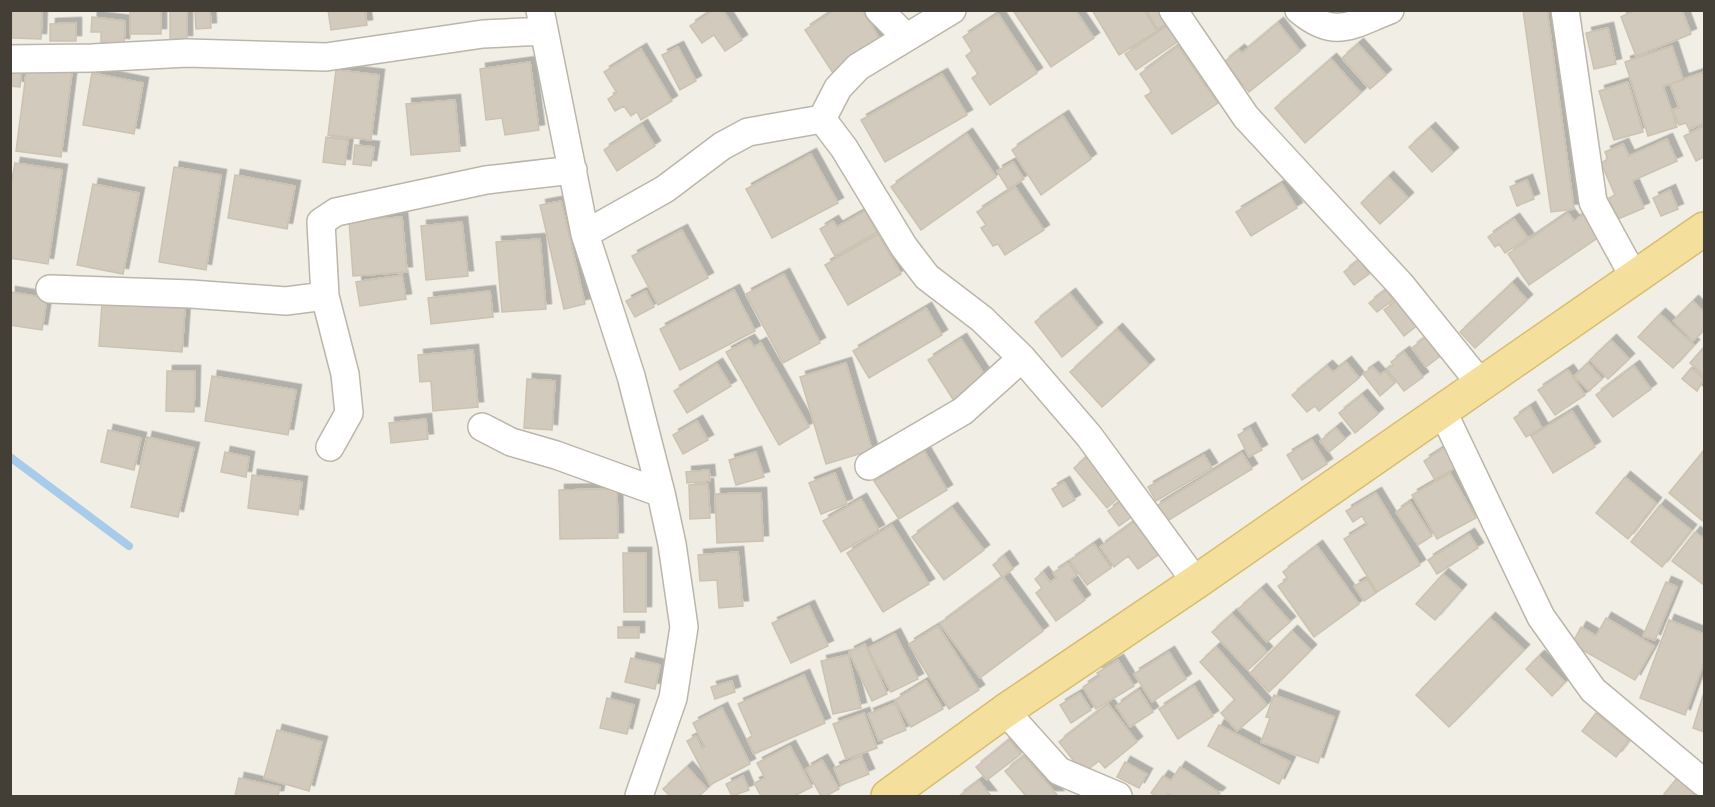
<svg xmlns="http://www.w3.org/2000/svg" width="1715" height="807" font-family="'Public Sans',sans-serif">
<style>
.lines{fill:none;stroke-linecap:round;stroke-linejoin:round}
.stream{stroke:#a7cbe9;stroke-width:8}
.building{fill:#d2cabd;stroke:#ccc2b0;stroke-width:1.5;filter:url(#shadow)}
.minor-casing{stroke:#bcb6aa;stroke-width:30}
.major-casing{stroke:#d8bd6e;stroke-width:36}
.minor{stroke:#fff;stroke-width:27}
.major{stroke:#f4df9c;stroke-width:33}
</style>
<defs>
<filter id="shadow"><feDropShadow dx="5.5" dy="-5.5" stdDeviation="0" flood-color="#0004"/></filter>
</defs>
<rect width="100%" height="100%" fill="#f1eee6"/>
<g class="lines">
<!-- stream -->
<path class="stream" d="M10,457L129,546"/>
</g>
<!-- building -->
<path class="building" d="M12,10L42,11L41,39L12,38Z
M130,10H161V34H130Z
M170,10H187V41H170Z
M195,10H210L211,28L196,29Z
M328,10H365L367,25L331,30Z
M714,10H723L742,40L725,51L714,35L702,43L690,26Z
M835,10H862L881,41L833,73L805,30Z
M1017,10H1075L1094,38L1051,67L1014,12Z
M1092,10H1144L1157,31L1119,55Z
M1146,10H1163L1170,22L1157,29Z
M1523,10H1547L1574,209L1551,212Z
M1636,10H1682L1691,34L1636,56L1621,17Z
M998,14L1037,73L990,105L972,78L978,74L966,56L972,51L963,37Z
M92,17L125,21L124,44L101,42V32H91Z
M1173,22L1183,38L1136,70L1125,54Z
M76,23V41H50V24Z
M1278,23L1300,51L1249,92L1224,62L1239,50L1242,53Z
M1608,28L1616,64L1594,69L1586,33Z
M1358,44L1386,75L1370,89L1342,58Z
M1178,46L1218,103L1172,134L1145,96L1152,92L1140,74Z
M1672,46L1683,80L1663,86L1677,127L1648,136L1625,62Z
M678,47L696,81L680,90L662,55Z
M641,49L672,101L641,120L637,112L631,116L624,106L615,111L608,99L617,93L604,72Z
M1331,59L1361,93L1305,143L1275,108Z
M530,62L539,130L505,135L502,118L486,120L480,69Z
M10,66L22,67L20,87L10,86Z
M27,66L72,72L61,157L16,151Z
M336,70L379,75L371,140L328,135Z
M1704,72V123L1689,129L1686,123L1679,125L1673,109L1679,108L1670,84Z
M92,73L143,83L134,134L83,125Z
M942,74L967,115L885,162L861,120Z
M1628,82L1643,132L1614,140L1599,91Z
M455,100L460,151L411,155L406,104Z
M1063,116L1091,159L1041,195L1012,150Z
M642,125L655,146L617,171L604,150Z
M1704,126V157L1696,161L1684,136Z
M1430,128L1453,153L1432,172L1409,147Z
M967,134L996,177L921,230L891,187Z
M326,137L348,140L345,165L323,162Z
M1667,139L1677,161L1632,181L1644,208L1618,219L1609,198L1615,195L1601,163L1608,159L1605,152L1623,144L1629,156Z
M355,145L374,147L371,166L353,164Z
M811,154L838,203L772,238L746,189Z
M1013,162L1024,179L1008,189L997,171Z
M15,163L62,170L48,264L10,258V190Z
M174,167L221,175L206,270L159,262Z
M235,175L295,186L287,229L228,218Z
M1388,177L1408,198L1380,224L1361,203Z
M1527,180L1534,199L1517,206L1510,187Z
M93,184L139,193L123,274L77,265Z
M1282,184L1297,208L1251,236L1236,212Z
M1015,187L1044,230L1005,255L998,244L993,246L981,228L986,225L977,212Z
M1670,190L1678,209L1661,216L1653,198Z
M561,201L585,304L564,309L540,205Z
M865,211L877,232L835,256L820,229L833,221L837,227Z
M1568,213L1574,221L1584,214L1599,237L1529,285L1508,254Z
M402,217L407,272L353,276L349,221Z
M1514,219L1528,238L1505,253L1499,244L1495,247L1488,237Z
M462,222L468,276L426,280L421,226Z
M682,230L708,278L658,305L632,256Z
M878,234L901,274L848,305L825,265Z
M540,239L546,309L502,312L496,242Z
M1359,260L1369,274L1354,285L1344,272Z
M784,274L820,343L783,363L746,294Z
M402,275L406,299L360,306L356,282Z
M1512,283L1527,300L1475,348L1460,332Z
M734,290L755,331L680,370L660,329Z
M1386,290L1393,300L1377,312L1369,303Z
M490,291L493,317L431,324L428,298Z
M646,291L654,307L635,317L626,301Z
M10,292L47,298L42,330L10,325Z
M1070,294L1097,328L1062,357L1035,322Z
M1400,298L1419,324L1404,336L1384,310Z
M1693,301L1704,312V330L1693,341L1673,321Z
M102,302L185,308L182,352L99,346Z
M926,308L942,335L869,378L853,351Z
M1660,314L1694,345L1673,368L1638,337Z
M1117,329L1149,365L1102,407L1070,372Z
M1430,334L1444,353L1426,367L1412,348Z
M961,339L988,380L954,401L928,360Z
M749,340L754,347L761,343L809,427L779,445L726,352Z
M1611,340L1629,359L1608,379L1590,360Z
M1704,347V376L1690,363Z
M473,350L478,407L433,411L431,381L420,382L418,355Z
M1404,352L1423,377L1404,391L1387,369L1393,365L1391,362Z
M1346,362L1359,378L1319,411L1315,406L1307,412L1292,395L1327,366L1333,372Z
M846,363L872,450L826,464L800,377Z
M1588,363L1602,379L1589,391L1574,376Z
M717,364L731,386L687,413L674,391Z
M1634,366L1651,389L1613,417L1596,395Z
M1373,367L1380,375L1385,371L1395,383L1380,396L1363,374Z
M1691,368L1704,379L1697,391L1682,379Z
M1568,370L1585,395L1555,415L1538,390Z
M167,371H195L194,412L166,411Z
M212,376L296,390L288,435L205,421Z
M527,379L555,381L552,430L524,428Z
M1362,395L1378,414L1355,433L1339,413Z
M1530,407L1542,428L1526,437L1514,418Z
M1572,411L1595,447L1553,473L1531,436Z
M426,419L428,439L391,443L389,423Z
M697,421L708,440L683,454L673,435Z
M1250,428L1262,450L1249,457L1238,435Z
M1336,428L1345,439L1329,452L1320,441Z
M108,430L141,438L134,470L101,462Z
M147,437L194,448L178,517L131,507Z
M1312,440L1327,464L1302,480L1287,455Z
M1444,448L1456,467L1435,480L1424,461Z
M1704,450V522L1669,493Z
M924,451L947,490L899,519L874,481Z
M225,452L249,457L246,477L221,472Z
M756,452L764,477L736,485L729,460Z
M1242,453L1252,469L1164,523L1155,507Z
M1204,455L1212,468L1156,501L1148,487Z
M1086,457L1119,497L1107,508L1074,468Z
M709,470L710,481L687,483L686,472Z
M835,473L847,504L821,514L809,483Z
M1450,473L1476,518L1437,539L1412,495Z
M252,475L302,482L298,515L248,508Z
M1625,477L1656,503L1628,539L1596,513Z
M1064,482L1075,500L1063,507L1052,489Z
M708,484L710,518L690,519L689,485Z
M617,489L618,538L560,539L559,490Z
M761,493L763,541L717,543L715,494Z
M1376,493L1420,565L1377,592L1344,539L1367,525L1362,516L1353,522L1346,511Z
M861,499L879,530L841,552L823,521Z
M1122,501L1133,516L1119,526L1108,511Z
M1410,502L1432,536L1418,545L1396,512Z
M1660,505L1691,530L1662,567L1631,542Z
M952,508L984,550L944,580L912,537Z
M1134,522L1158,555L1138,569L1128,556L1114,567L1100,547Z
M892,525L929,584L883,612L847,553Z
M1695,532L1704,539V585L1672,561Z
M1469,534L1478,548L1437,574L1428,560Z
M1094,544L1111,568L1087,585L1070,561Z
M1317,546L1359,604L1314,637L1278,586L1288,579L1283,572Z
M738,552L743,606L719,608L717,580L700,581L698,555Z
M623,553H646V612H624Z
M1004,556L1013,569L1002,577L993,565Z
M1068,563L1077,575L1071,580L1085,600L1056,621L1036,593L1042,588L1035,579L1043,572L1050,582L1057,578L1053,573Z
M1443,574L1461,590L1435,620L1416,604Z
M1003,577L1043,631L980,678L940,624Z
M1367,579L1376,593L1364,601L1354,586Z
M1666,582L1677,587L1655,640L1643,636Z
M1261,589L1290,622L1267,642L1238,609Z
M809,606L828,646L791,663L772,623Z
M1232,614L1267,652L1248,670L1212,632Z
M1490,618L1524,650L1449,727L1416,695Z
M1606,618L1654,646L1635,680L1572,644L1581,627L1596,636Z
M1669,620L1704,634V662L1685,715L1640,698Z
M938,626L979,690L949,709L909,644Z
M618,627H639V638H618Z
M1292,631L1311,650L1269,692L1250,673Z
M895,634L918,679L891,692L868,648Z
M865,644L887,694L872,701L849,652Z
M1216,647L1267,705L1237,731L1221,713L1235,700L1200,662Z
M1169,652L1186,679L1152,702L1134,674Z
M848,655L861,708L833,714L821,661Z
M1539,656L1565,682L1552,696L1526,669Z
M631,658L660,665L655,689L625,682Z
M1118,660L1134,686L1096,709L1083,687L1100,676L1097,673Z
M804,675L825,723L754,754L747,739L752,736L738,704Z
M732,681L735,692L715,699L711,687Z
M926,681L943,709L911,727L895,700Z
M1194,686L1213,716L1178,739L1159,709Z
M1139,690L1153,712L1130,727L1116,706Z
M1704,692V732L1693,728Z
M1080,693L1091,710L1071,723L1060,705Z
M1274,695L1334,717L1318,763L1261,742L1270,718L1266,717Z
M607,698L634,705L627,734L600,728Z
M895,703L906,730L879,741L868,714Z
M1108,704L1137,742L1105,768L1099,761L1083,773L1059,742Z
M722,708L750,764L710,785L687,741L696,736L702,748L705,747L693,723Z
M864,713L877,748L846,759L833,724Z
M1596,713L1629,740L1616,757L1582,731Z
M1219,725L1290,762L1279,784L1208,746Z
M277,730L322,742L309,791L264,778Z
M1009,740L1021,754L987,780L976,767Z
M790,746L812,787L794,796H761L754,783L765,778L757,763Z
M861,756L869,774L841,785L834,768Z
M1024,756L1058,796H1026L1005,771Z
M822,760L839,789L826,796H821L806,769Z
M1125,762L1147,774L1139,788L1117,777Z
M687,767L707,789L699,796H670L663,789Z
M1180,767L1220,793L1217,796H1173L1168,793L1166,796H1157L1151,793L1163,776L1171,781Z
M743,776L749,790L732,796L726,784Z
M239,778L280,787L278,796H235Z
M1677,778L1697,796H1667L1664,794Z
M979,781L991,796H959Z"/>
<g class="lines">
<!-- minor casing -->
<g class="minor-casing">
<path id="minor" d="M540,10L585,234L631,376L661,493L672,544L684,627L673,698L639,796
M879,10L905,36
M1173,10L1246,117L1401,285L1480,383
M1299,10C1335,40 1351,25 1390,10
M1565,10L1593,202L1634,277
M10,59L92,58L187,53L326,57L483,34L544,31
M822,119L844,148L904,247L927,277L982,319L1022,358L1089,436L1196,582
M822,119L838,88L858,67L952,10
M585,234L665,189L722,146L748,132L822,119
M50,289L191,294L286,301L325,296
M1442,410L1541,617L1593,690L1704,783
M482,427L511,442L556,455L661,493
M330,447L349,413L345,374L325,296L321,222L336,212L486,180L573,170
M869,466L963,411L1022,358
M1005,711L1059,771L1118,796"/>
</g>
<!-- major casing -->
<g class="major-casing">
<path id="major" d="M888,796L1005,711L1196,582L1704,229"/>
</g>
<!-- minor -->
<use href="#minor" class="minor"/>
<!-- major -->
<use href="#major" class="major"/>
</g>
<!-- border -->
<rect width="1715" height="807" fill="none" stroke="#433f36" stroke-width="24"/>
</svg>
